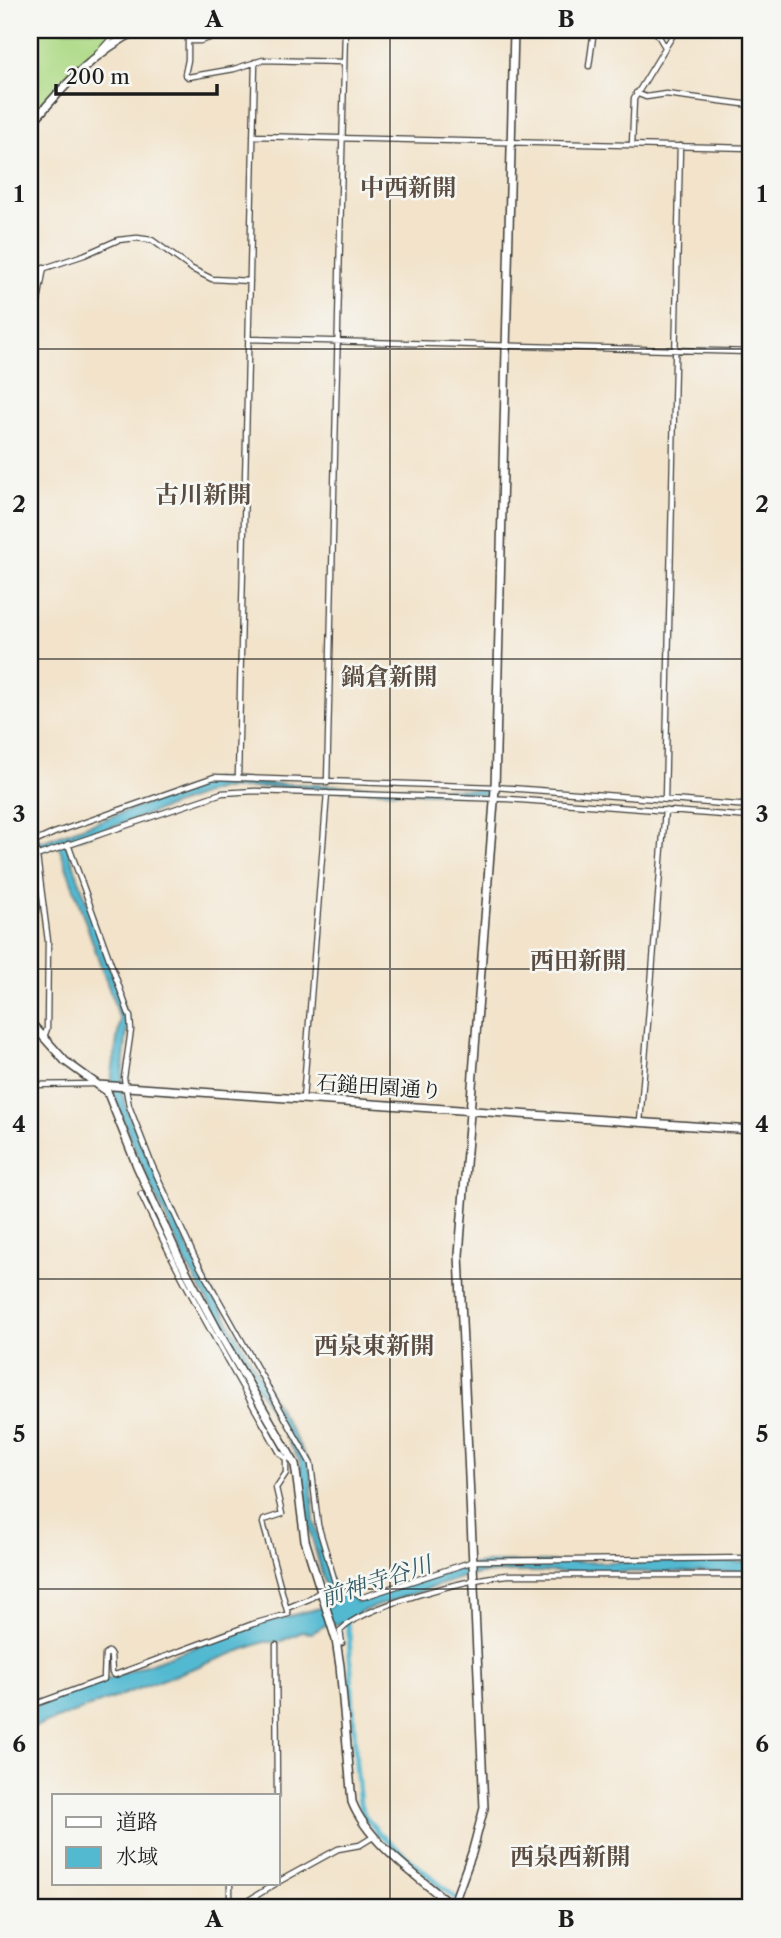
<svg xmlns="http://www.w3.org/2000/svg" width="781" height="1938" font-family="'Libre Caslon Text','Noto Serif JP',serif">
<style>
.green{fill:#adda86;stroke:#647b51;stroke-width:2}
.water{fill:#53b9d1;stroke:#386a76;stroke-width:2}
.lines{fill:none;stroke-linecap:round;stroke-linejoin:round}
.canal{stroke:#53b9d1;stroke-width:5}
.street-casing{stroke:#3c3a36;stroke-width:7}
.secondary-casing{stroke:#3c3a36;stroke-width:10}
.street{stroke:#fff;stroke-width:4.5}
.secondary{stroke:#fff;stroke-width:7}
.grid{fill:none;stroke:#1c1c1c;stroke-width:2;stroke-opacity:0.55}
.labels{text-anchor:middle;stroke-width:5;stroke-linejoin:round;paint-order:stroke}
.street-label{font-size:21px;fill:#1c1c1c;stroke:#f6f6f2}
.water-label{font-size:23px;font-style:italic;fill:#325b64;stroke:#f6f6f2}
.quarter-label{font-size:24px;font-weight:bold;fill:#5a4c40;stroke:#f6f6f2}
.neatline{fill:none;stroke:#1c1c1c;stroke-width:2.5}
.grid-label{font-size:23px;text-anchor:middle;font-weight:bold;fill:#1c1c1c}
</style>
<rect width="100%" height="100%" fill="#f6f6f2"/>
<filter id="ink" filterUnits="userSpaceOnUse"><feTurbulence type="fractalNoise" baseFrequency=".0143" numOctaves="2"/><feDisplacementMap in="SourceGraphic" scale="14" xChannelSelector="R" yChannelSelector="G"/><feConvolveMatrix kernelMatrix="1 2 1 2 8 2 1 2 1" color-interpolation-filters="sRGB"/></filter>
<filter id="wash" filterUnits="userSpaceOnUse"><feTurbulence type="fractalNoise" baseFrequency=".00686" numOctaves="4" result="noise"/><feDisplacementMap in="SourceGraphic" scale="28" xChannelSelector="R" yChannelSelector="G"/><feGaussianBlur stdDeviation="1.57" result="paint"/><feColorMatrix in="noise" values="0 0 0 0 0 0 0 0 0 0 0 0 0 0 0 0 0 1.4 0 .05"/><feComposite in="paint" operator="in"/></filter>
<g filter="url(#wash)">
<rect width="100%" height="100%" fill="#f2e3ca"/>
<!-- green -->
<path class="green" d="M30,30H116L30,119Z"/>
<!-- water -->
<path class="water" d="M215,779H237L254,783L490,790V795L270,787L219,789L66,843L128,1019L121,1089L129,1115L190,1253L307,1459L311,1474L314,1521L331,1582L353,1595L356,1602L468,1565L496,1562H751V1572H510L479,1574L463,1577L362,1611L342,1623L324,1626L312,1633L302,1632L279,1642H264L30,1729V1708L254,1625L332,1605L323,1578L307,1519L300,1462L186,1263L140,1161L110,1088L120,1020L60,849L57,845L30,855V846Z"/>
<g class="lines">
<!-- canal -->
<path class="canal" d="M345,1616L349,1633L356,1765L360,1804L366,1818L380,1834L467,1908"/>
</g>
</g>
<g filter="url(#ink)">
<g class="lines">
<!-- street casing -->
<g class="street-casing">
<path id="street" d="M188,30V60L185,74L188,77L234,69L263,60L343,62
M238,30L242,31L244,35
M655,30L665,47
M188,41H200L236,30
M97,54L119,30
M589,66L594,30
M636,93L646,97L666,94L751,105
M253,136L751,148
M632,145L634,99L676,30
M30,273L84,255L118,240L137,238L152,240L192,269L212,279L250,281
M248,339L751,352
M30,347L44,267
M238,777L255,62
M327,783L345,30
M665,800L680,146
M30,816L35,841L48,941L47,1029L44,1037
M30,844L54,833L214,777L495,787L751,806
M68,844L130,1017L131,1030L124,1078L129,1106L152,1165L194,1256L311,1464L318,1525L335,1582L363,1597L474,1561L751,1558
M30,858L222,793L255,791L508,799L751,817
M30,1085L94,1084
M303,1099L327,793
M640,1122L665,810
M141,1194C182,1283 231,1367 280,1453L286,1459
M287,1608L309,1599L320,1592
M336,1644L342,1643L340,1631C362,1606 474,1577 508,1575H751
M276,1645L277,1796
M30,1706L104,1679L105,1655L108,1652L111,1655L112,1673L115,1675L253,1624L288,1614L263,1523L264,1520L282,1514L276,1488L286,1473V1459L290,1457
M278,1882L338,1849L360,1845L373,1837
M230,1907V1884
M229,1908L249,1900L275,1884"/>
</g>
<!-- secondary casing -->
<g class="secondary-casing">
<path id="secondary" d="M30,125C62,88 94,51 139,30
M30,1022L65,1061L98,1085L751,1130
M98,1085L107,1091L137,1166L178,1256L217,1329L295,1464L305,1540L336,1640L340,1666L352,1802C368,1843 421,1879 455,1908
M452,1908L472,1853L484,1808L459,1255L495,789L514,30"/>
</g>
<!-- street -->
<use href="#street" class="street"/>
<!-- secondary -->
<use href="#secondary" class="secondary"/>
</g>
</g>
<!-- grid -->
<path class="grid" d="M390,30V1908M30,349H751M30,659H751M30,969H751M30,1279H751M30,1589H751"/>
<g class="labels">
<!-- street labels -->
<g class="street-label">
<text transform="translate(379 1087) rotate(4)" y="7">石鎚田園通り</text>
</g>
<!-- water labels -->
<g class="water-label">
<text transform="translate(376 1581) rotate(-18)" y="8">前神寺谷川</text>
</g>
<!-- quarter labels -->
<g class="quarter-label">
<text x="408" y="196">中西新開</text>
<text x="203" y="503">古川新開</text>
<text x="389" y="685">鍋倉新開</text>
<text x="578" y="969">西田新開</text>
<text x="374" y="1354">西泉東新開</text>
<text x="570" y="1865">西泉西新開</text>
</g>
</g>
<!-- margin -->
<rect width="781" height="1938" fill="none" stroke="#f6f6f2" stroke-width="77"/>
<!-- legend -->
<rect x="52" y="1794" width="228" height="91" fill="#f6f6f2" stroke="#9f9f9c" stroke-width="2"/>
<rect x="66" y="1817" width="35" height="10" fill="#ffffff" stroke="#9f9f9c" stroke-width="2"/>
<text x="116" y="1829" font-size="21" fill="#1c1c1c">道路</text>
<rect x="66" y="1847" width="35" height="21" fill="#53b9d1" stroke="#9f9f9c" stroke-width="2"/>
<text x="116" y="1864" font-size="21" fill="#1c1c1c">水域</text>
<!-- scale -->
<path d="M56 84v10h161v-10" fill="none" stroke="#1c1c1c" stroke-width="3.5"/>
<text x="66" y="84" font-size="21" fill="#1c1c1c" stroke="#f6f6f2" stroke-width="5" paint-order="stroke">200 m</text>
<rect x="38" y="38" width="704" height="1861" class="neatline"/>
<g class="grid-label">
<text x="214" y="27">A</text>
<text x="566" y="27">B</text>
<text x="19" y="202">1</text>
<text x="762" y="202">1</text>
<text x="19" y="512">2</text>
<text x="762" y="512">2</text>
<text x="19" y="822">3</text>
<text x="762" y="822">3</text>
<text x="19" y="1132">4</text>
<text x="762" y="1132">4</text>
<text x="19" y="1442">5</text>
<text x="762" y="1442">5</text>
<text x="19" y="1752">6</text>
<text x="762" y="1752">6</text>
<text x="214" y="1927">A</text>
<text x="566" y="1927">B</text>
</g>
</svg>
